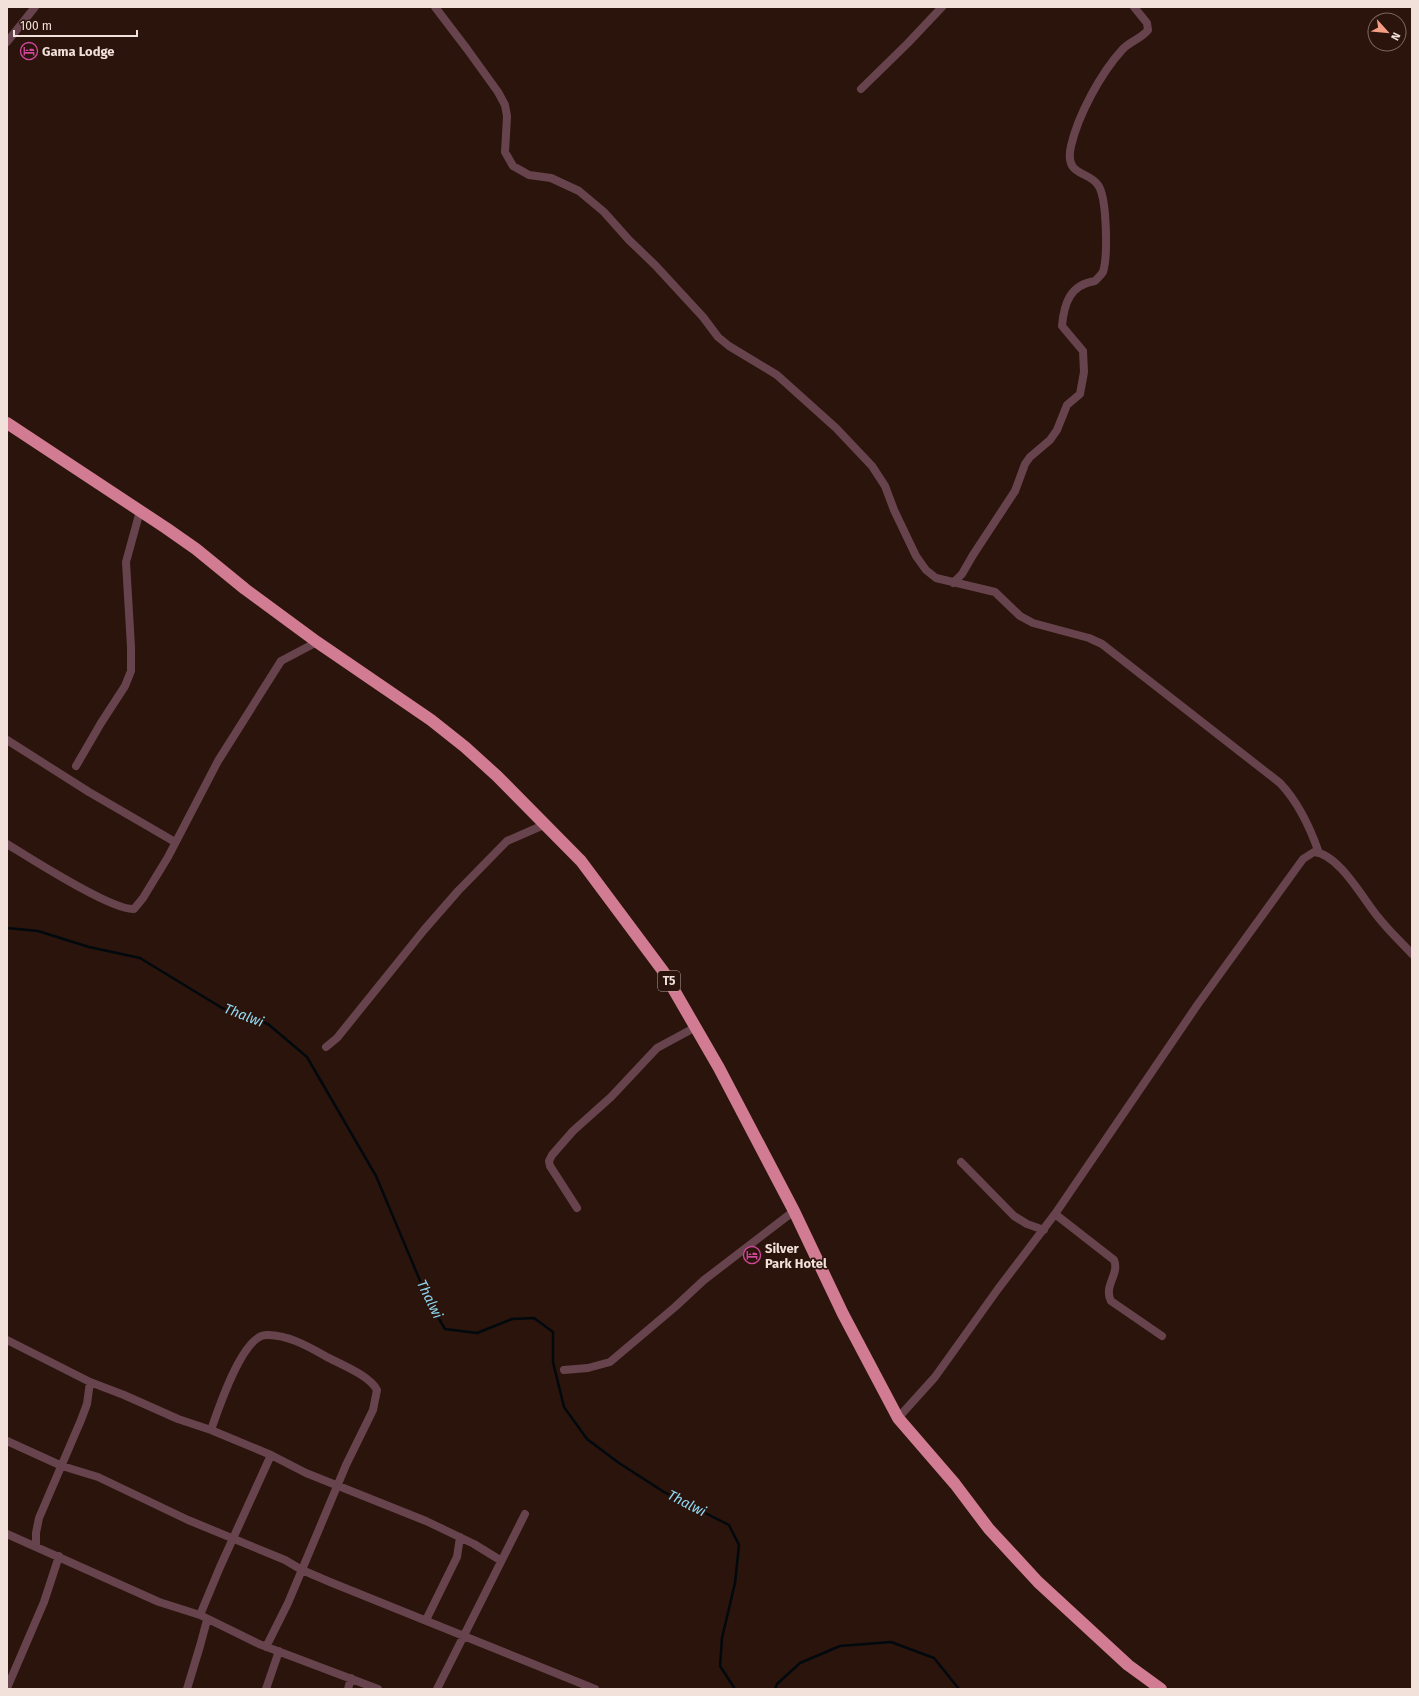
<svg xmlns="http://www.w3.org/2000/svg" width="1419" height="1696" font-family="'Fira Sans',sans-serif">
<style>
.lines{fill:none;stroke-linecap:round;stroke-linejoin:round}
.stream{stroke:#01090e;stroke-width:2.5}
.street{stroke:#67444d;stroke-width:8}
.highway{stroke:#d17c92;stroke-width:12}
.labels{text-anchor:middle;stroke-width:3.5;stroke-linejoin:round;paint-order:stroke}
.shield{fill:#2b140b;stroke:#b6a39c;stroke-width:1}
.shield-label{font-size:12px;font-weight:bold;fill:#f2e0da}
.poi-label{font-size:13px;font-weight:bold;fill:#f2e0da;stroke:#2b140b;text-anchor:start}
.water-label{font-size:14px;font-style:italic;fill:#91daf7;stroke:#2b140b}
</style>
<rect width="100%" height="100%" fill="#2b140b"/>
<g class="lines">
<!-- stream -->
<path class="stream" d="M7,928L38,931L89,947L140,958L222,1008L268,1024L307,1057L376,1176L429,1302L445,1329L477,1333L512,1319L534,1318L553,1332V1362L564,1407L587,1439L619,1463L664,1492L729,1525L739,1545L735,1583L722,1638L720,1666L735,1689
M775,1689L777,1684L800,1663L840,1646L891,1642L934,1658L959,1689"/>
<!-- street -->
<path class="street" d="M435,7L467,49L498,92L505,105L507,116L505,152L513,166L529,175L551,178L579,191L604,212L629,240L655,265L703,317L718,337L729,346L777,375L836,428L872,466L885,486L894,510L916,556L926,570L936,578L995,592L1020,616L1033,623L1089,638L1102,644L1280,783C1299,803 1310,827 1319,853
M7,42L35,7
M861,89L908,43L942,7
M953,583L962,574L973,555L1015,491L1025,464L1030,457L1050,440L1057,430L1067,405L1080,394L1084,372L1083,351L1062,326C1064,303 1070,285 1095,281C1098,278 1101,275 1103,272C1108,256 1107,197 1098,185C1088,170 1064,177 1071,146C1078,115 1101,73 1122,50C1130,41 1141,39 1148,30L1147,23L1134,7
M7,740L89,792L175,842
M76,766L101,723L125,686L131,671V647L126,562L140,511
M7,844C30,858 112,911 134,909L143,898L168,857L218,761L281,661L317,642
M326,1047L337,1038L424,930L458,891L507,841L546,824
M961,1162L1014,1216L1027,1224L1044,1230
M577,1208L550,1166L549,1161L552,1155L573,1131L611,1097L657,1048L694,1028
M1055,1214L1114,1260C1120,1274 1103,1286 1111,1301L1162,1336
M7,1340L90,1382L124,1395L178,1419L211,1430L271,1455L220,1567L200,1615
M564,1370L588,1368L610,1362L675,1307L704,1280L794,1211
M898,1418L935,1377L998,1289L1055,1214L1198,1004L1303,859L1314,852C1339,854 1363,899 1378,917C1388,930 1401,942 1412,954
M211,1430C218,1410 242,1336 266,1335C288,1334 311,1348 329,1358C342,1365 370,1376 377,1390L373,1410L346,1465L288,1603L266,1647
M7,1441L62,1466L98,1477L188,1520L285,1560L302,1570L330,1582L595,1689
M271,1455L306,1473L426,1521L474,1544L500,1560
M7,1534L159,1602L200,1615L259,1644L378,1689
M36,1546V1533L39,1518L81,1420L87,1404L90,1382
M426,1620L457,1557L460,1537
M7,1688L44,1602L59,1556
M187,1689L200,1646L207,1620
M266,1689L279,1651
M348,1689L351,1678
M437,1689L525,1514"/>
<!-- highway -->
<path class="highway" d="M7,423L166,528L196,549L245,589L317,642L431,720L465,747L497,776L581,861L663,971L719,1068L794,1211L843,1314L898,1418L955,1484L989,1529L1038,1582L1128,1665L1161,1689"/>
</g>
<!-- icons -->
<defs>
<g id="hotel-ring" transform="scale(0.9)"><circle r="9.5" fill="#2b140b" stroke="#d1479c" stroke-width="1.5"/><path d="M-6-4.5h1.5V1H6V5H4.5V3h-9V5H-6ZM-4 0a1.8 1.8 0 1 1 3.6 0ZM.5 0V-2.5h3Q6-2.5 6 0Z" fill="#d1479c"/></g>
</defs>
<g fill-rule="evenodd">
<use href="#hotel-ring" x="29" y="51"/>
<use href="#hotel-ring" x="752" y="1255"/>
</g>
<g class="labels">
<!-- shield labels -->
<rect class="shield" x="658" y="971" width="22" height="20" rx="3"/>
<g class="shield-label">
<text x="669" y="985">T5</text>
</g>
<!-- poi labels -->
<g class="poi-label">
<text x="42" y="56">Gama Lodge</text>
<text x="765" y="1253">Silver<tspan x="765" dy="15">Park Hotel</tspan></text>
</g>
<!-- water labels -->
<g class="water-label">
<text transform="translate(244 1015) rotate(21)" y="5">Thalwi</text>
<text transform="translate(430 1299) rotate(64)" y="5">Thalwi</text>
<text transform="translate(687 1503) rotate(27)" y="5">Thalwi</text>
</g>
</g>
<!-- border -->
<rect width="1419" height="1696" fill="none" stroke="#f2e0da" stroke-width="16"/>
<!-- north arrow -->
<g transform="translate(1387 32) rotate(117)"><circle r="19" fill="#2b140b" stroke="#7b665e"/>
<path d="M0-3L7 15L0 10L-7 15Z" fill="#f49e86"/>
<text y="-6" font-size="11" font-weight="bold" text-anchor="middle" fill="#f2e0da">N</text>
</g>
<!-- scale -->
<path d="M14 30v6h123v-6" fill="none" stroke="#f2e0da" stroke-width="2"/>
<text x="20" y="30" font-size="12" fill="#f2e0da" stroke="#2b140b" stroke-width="3" paint-order="stroke">100 m</text>
</svg>
